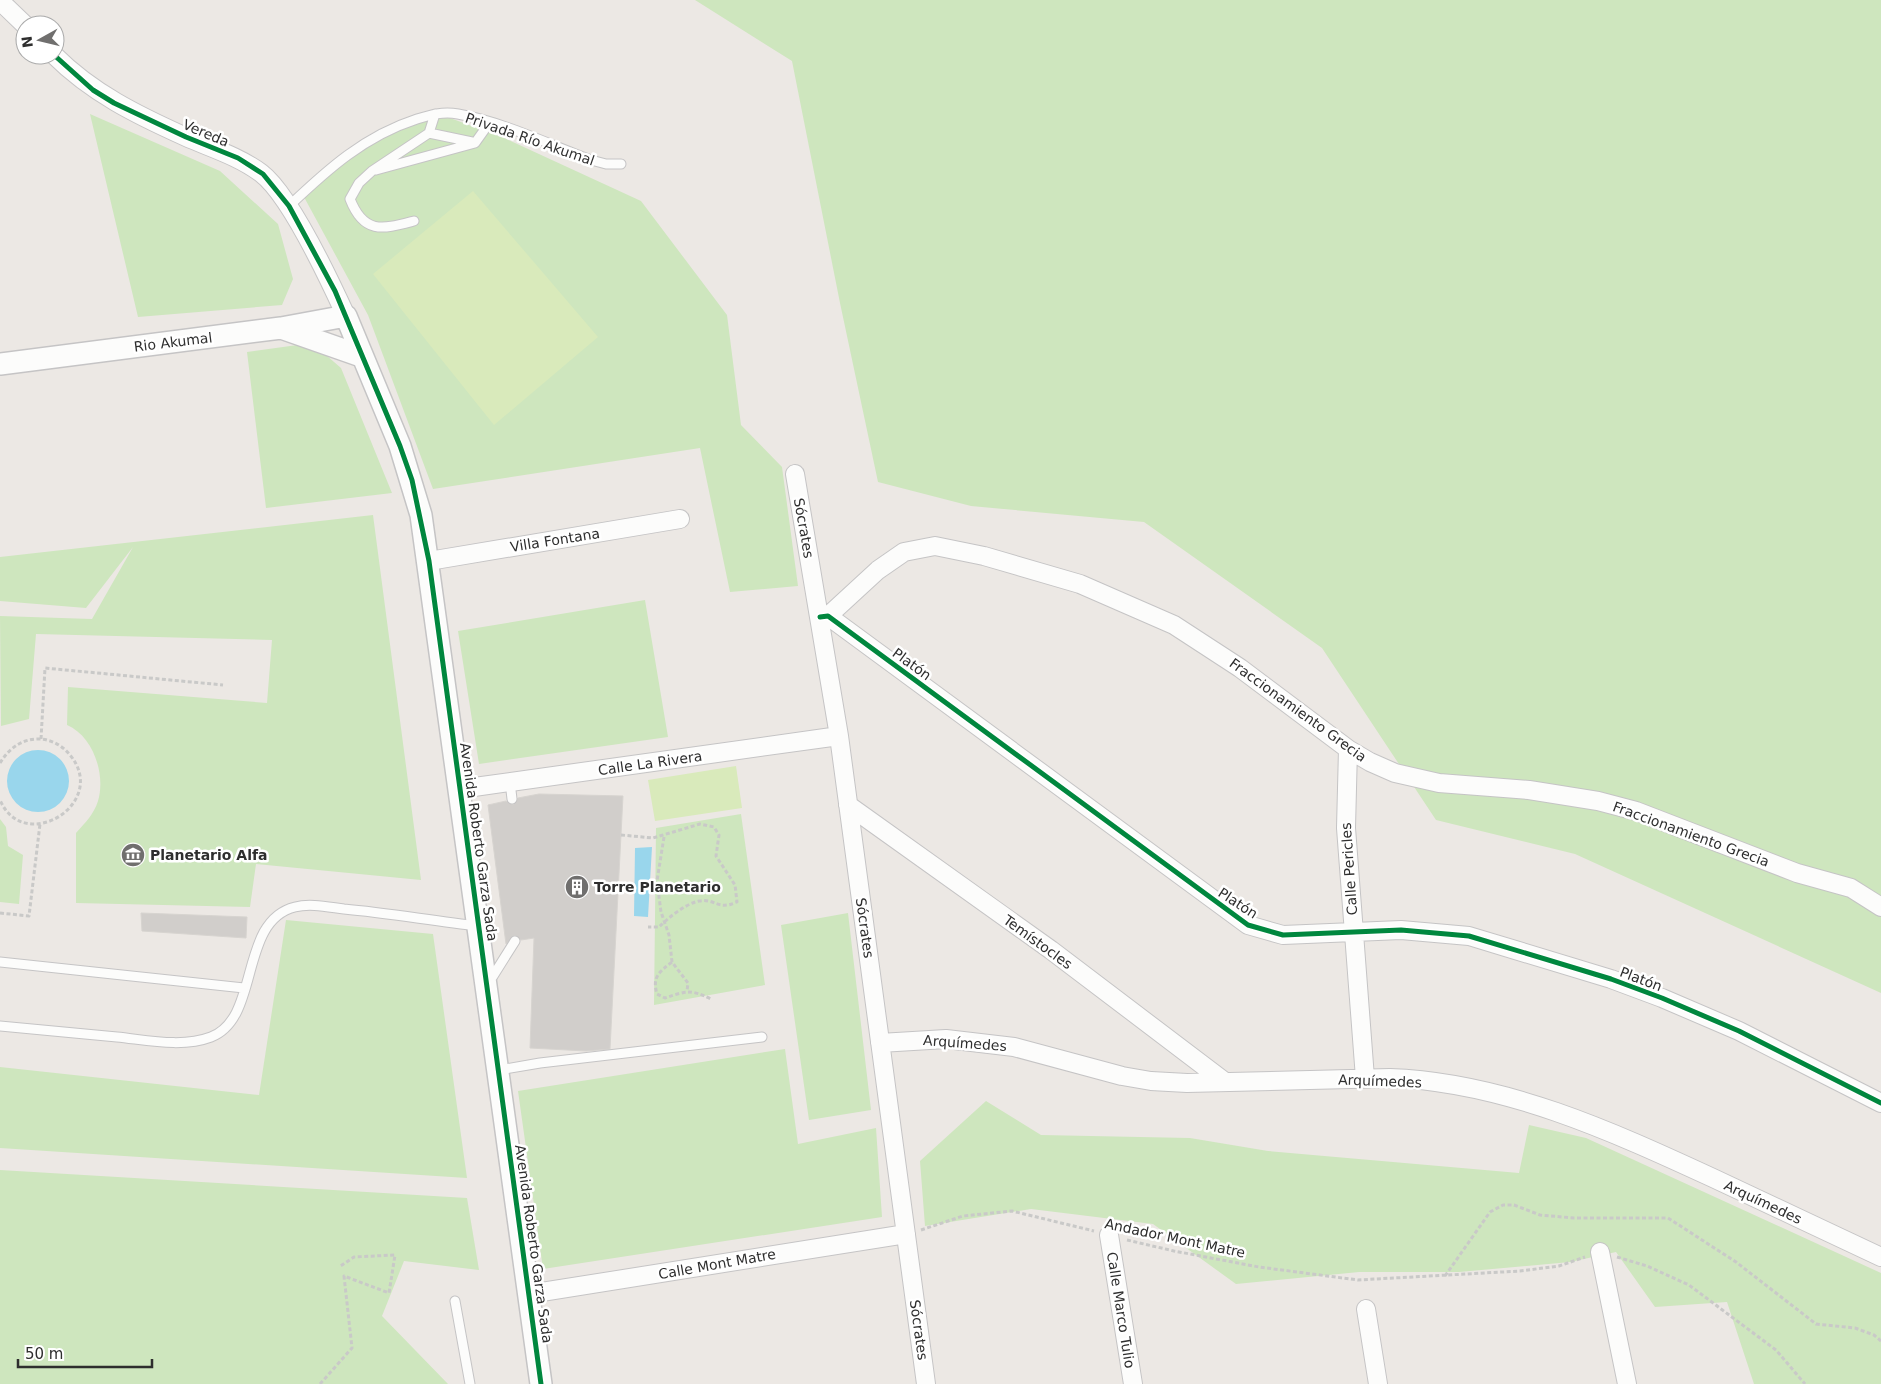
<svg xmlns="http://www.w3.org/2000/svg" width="1881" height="1384" font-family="'DejaVu Sans',sans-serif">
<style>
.green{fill:#cee6be}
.pitch{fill:#d9eabb}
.water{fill:#99d6ec}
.building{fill:#d1cecb;stroke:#d7d4d0}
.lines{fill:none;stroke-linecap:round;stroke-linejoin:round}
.service-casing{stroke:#c5c4c5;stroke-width:11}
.minor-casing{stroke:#c5c4c5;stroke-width:20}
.tertiary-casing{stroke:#c5c4c5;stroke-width:24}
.path{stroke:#c9c9c8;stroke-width:3;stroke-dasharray:4 2.5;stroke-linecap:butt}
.service{stroke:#fcfcfb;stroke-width:9}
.minor{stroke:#fcfcfb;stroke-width:18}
.tertiary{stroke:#fcfcfb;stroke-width:21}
.cycleway-casing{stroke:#fff;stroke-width:8}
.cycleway{stroke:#00873e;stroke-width:5}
.labels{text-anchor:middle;stroke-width:5;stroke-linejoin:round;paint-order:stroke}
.street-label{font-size:14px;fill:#2e2e2e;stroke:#fff}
.poi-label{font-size:14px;font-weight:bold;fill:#2e2e2e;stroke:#fff;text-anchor:start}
</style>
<rect width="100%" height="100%" fill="#ece8e4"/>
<!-- green -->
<path class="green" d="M695,0H1881V993L1575,854L1436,820L1322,648L1144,522L971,506L878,482L840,303L792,61Z
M90,114L220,171L278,224L293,279L282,305L138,317Z
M442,115L504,138L641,201L727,315L741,425L782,467L798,586L730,592L700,448L433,489L368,315L304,197L361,142Z
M312,343L341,368L392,493L266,508L247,352Z
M373,515L421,880L256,864L250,907L76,903V833C85,823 94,814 98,801C106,774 93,736 67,725L68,687L267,703L272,640L36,634L29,719L1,726L0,616L92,619L133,547L86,608L0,601V557Z
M645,600L668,737L479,764L458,631Z
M741,814L765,985L654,1005L656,828Z
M0,819L6,827L8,846L23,855L19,904L0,902Z
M848,913L871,1110L809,1120L781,925Z
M286,920L433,934L467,1178L0,1148V1067L259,1095Z
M785,1049L798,1144L876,1128L882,1217L543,1269L518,1091Z
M986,1101L1041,1135L1190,1138L1268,1151L1519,1173L1529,1125L1586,1138L1881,1273V1384H1754L1727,1302L1655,1307L1616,1252L1570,1262L1459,1272H1359L1236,1284L1153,1224L1031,1209L925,1226L920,1161Z
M0,1170L467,1198L479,1270L404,1261L382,1316L448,1384H0Z"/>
<!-- pitch -->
<path class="pitch" d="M473,191L598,337L494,425L373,274Z
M736,766L742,808L655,821L648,780Z"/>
<!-- water -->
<path class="water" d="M7 781a31 31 0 1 1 62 0a31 31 0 1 1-62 0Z
M652,847L648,917L634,916L635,848Z"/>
<!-- building -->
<path class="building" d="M539,794L623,796L610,1049L586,1051L530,1048L534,938L521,940L515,935L506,944L488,805L506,801L513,805L518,798Z
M141,913L247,917L246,938L142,931Z"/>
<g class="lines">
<!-- service casing -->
<g class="service-casing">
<path id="service" d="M429,133L472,142
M376,170L475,143L490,122
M289,206C327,170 364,136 417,119C430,115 443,111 458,114C503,122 548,144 591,160L606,164H621
M414,221C383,229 364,235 350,199L359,183L372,171L429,133L435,114
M510,782L512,799
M0,962L244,988
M487,979L493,976L515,941
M0,1026C39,1030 78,1033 117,1037C147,1040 182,1048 211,1037C261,1018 238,921 295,907C310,903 328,907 344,909C389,913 433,921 479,926
M499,1070L540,1063L762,1037
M455,1301L470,1384"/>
</g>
<!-- minor casing -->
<g class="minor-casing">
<path id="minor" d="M0,1L25,25
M54,55C92,93 137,115 186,137C211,148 238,156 261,173C290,195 330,281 346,316
M795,474L839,736L926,1384
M429,561L680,519
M828,616L878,570L904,552L935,546L984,556L1080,584L1174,625L1240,668L1348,749L1370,762L1395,773L1439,783L1529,790L1598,801L1636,811L1797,873L1851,888L1881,907
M820,617L828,616L1248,925L1283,935L1401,930L1469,936L1611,979L1662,998L1739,1031L1881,1103
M1348,749L1346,828L1365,1078
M460,789L839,736
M848,805L1051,950L1225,1082
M880,1043L946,1039L1014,1047L1122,1076L1151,1081L1187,1083L1390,1078C1504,1082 1611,1131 1713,1178C1769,1204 1825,1231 1881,1257
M1109,1235L1133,1384
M1600,1252L1627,1384
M529,1294L906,1234
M1366,1309L1378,1384"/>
</g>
<!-- tertiary casing -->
<g class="tertiary-casing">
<path id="tertiary" d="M284,329L361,356
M0,364L281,328L346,316L400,446L421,515L541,1384"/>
</g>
<!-- path -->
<path class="path" d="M41,739L45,668L223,685
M0,763C9,748 23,738 41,739C52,740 63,746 70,755C110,803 24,856 0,800
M621,835L653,838L700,824L714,827L719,835L716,856L735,885L737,902C717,911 716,898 699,901C685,904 668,918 659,927H648
M664,837L657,881L661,912L669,935L672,962L688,983L687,991
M0,913L29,916L40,824
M672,962C659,972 652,977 657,994L665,998C686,991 691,989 711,999
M921,1230L963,1216L1012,1211L1094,1231
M1127,1240L1174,1251L1259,1267L1358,1280L1520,1271L1559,1266L1585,1257
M1617,1257L1647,1266L1689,1285L1776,1350L1805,1384
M1445,1276L1490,1212L1503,1205H1514L1540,1215L1574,1218H1668L1736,1262L1816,1324L1855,1328L1874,1335L1881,1341
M320,1384L352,1348L344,1276L389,1293L395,1255L354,1257L339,1267"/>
<!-- service -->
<use href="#service" class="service"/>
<!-- minor -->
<use href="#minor" class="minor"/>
<!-- tertiary -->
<use href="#tertiary" class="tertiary"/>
<!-- cycleway casing -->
<g class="cycleway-casing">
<path id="cycleway" d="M54,55L93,90L114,103L186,137L238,158L263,174L289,206L335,291L400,446L412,480L429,561L541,1384
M820,617L828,616L1248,925L1283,935L1401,930L1469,936L1611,979L1662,998L1739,1031L1881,1103"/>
</g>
<!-- cycleway -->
<use href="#cycleway" class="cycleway"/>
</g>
<!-- icons -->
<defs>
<g id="museum-disc" transform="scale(1.25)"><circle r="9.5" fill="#706f6e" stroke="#fff"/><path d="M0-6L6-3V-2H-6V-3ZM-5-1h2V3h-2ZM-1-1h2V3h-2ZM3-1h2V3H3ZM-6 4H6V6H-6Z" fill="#fff"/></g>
<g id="building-disc" transform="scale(1.25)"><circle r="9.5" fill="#706f6e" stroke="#fff"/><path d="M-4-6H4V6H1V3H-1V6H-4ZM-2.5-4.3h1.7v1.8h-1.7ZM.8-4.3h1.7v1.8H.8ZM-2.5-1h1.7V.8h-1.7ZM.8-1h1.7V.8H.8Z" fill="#fff"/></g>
</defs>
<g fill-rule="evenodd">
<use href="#museum-disc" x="133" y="855"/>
<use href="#building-disc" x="577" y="887"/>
</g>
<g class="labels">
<!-- street labels -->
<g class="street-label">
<text transform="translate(206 133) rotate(23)" y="5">Vereda</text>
<text transform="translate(530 139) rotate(19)" y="5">Privada Río Akumal</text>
<text transform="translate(173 342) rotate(-7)" y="5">Rio Akumal</text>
<text transform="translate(804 528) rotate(80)" y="5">Sócrates</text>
<text transform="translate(555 540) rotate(-9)" y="5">Villa Fontana</text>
<text transform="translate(912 664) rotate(36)" y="5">Platón</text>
<text transform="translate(1298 710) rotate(36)" y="5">Fraccionamiento Grecia</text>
<text transform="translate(650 763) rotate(-8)" y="5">Calle La Rivera</text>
<text transform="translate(1691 834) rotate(20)" y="5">Fraccionamiento Grecia</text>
<text transform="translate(479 842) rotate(82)" y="5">Avenida Roberto Garza Sada</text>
<text transform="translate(1349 869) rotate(-94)" y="5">Calle Pericles</text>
<text transform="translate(1238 903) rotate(33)" y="5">Platón</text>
<text transform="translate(865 928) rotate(82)" y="5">Sócrates</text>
<text transform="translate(1038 942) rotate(36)" y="5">Temístocles</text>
<text transform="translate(1641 979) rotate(21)" y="5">Platón</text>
<text transform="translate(965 1043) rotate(4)" y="5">Arquímedes</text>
<text transform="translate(1380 1081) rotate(2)" y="5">Arquímedes</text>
<text transform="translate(1763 1202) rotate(25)" y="5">Arquímedes</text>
<text transform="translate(1175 1238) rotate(12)" y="5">Andador Mont Matre</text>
<text transform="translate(534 1244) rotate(82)" y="5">Avenida Roberto Garza Sada</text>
<text transform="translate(717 1264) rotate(-10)" y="5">Calle Mont Matre</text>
<text transform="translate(1121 1310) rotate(81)" y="5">Calle Marco Tulio</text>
<text transform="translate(919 1330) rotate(82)" y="5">Sócrates</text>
</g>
<!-- poi labels -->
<g class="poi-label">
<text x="150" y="860">Planetario Alfa</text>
<text x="594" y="892">Torre Planetario</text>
</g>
</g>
<!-- north arrow -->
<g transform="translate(40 40) rotate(262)"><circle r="24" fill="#ffffff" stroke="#ababab"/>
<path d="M0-4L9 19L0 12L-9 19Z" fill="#706f6e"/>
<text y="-8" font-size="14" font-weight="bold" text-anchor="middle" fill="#2e2e2e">N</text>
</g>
<!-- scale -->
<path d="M18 1359v8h134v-8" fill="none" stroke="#2e2e2e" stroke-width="2.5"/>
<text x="25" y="1359" font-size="15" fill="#2e2e2e" stroke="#ffffff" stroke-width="4" paint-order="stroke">50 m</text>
</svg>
